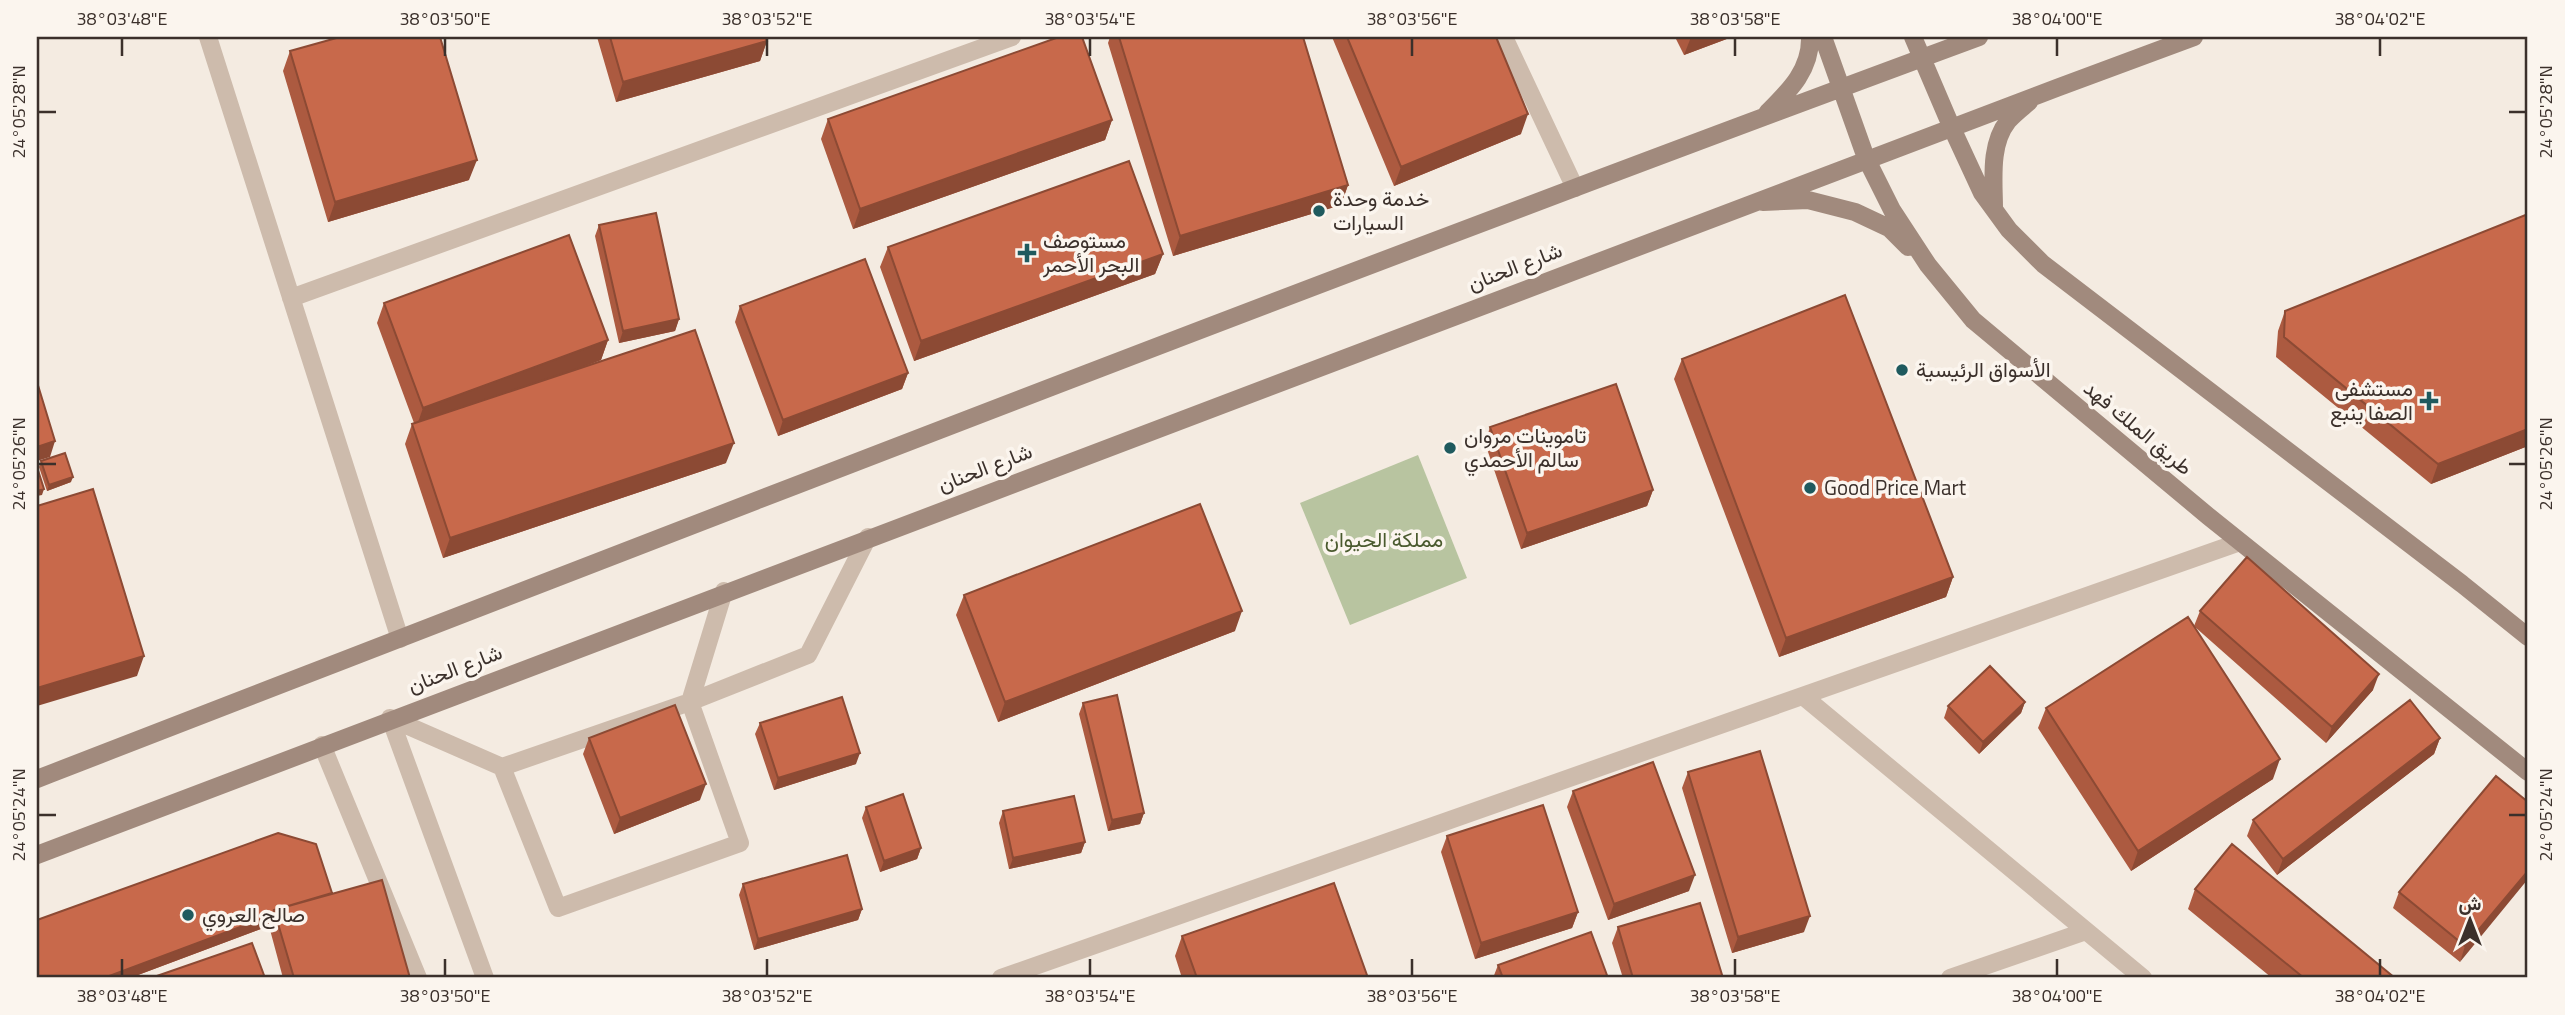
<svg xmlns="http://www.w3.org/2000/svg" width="2565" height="1015" font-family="'Titillium Web',Vazirmatn,sans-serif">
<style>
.green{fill:#b8c4a0}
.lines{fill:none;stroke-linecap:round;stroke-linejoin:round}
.street{stroke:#cdbbac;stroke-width:18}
.secondary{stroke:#a18a7d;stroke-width:18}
.wall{fill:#ac5a40}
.shaded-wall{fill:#8c4a34}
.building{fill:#c8694b;stroke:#8c4a34;stroke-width:2}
.ticks{fill:none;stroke:#3b302b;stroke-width:2.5}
.poi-dot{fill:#1f5a5e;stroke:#fbf5ee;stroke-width:2.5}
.labels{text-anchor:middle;stroke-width:7;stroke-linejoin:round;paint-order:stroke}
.poi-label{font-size:21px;fill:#3b302b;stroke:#fbf5ee;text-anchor:start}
.street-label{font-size:21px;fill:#3b302b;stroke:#fbf5ee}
.park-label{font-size:21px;fill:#4a5a2e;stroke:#fbf5ee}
.neatline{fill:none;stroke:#3b302b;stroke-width:2.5}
.ticks-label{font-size:18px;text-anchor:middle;fill:#3b302b}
</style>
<rect width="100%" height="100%" fill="#f4ebe1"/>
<!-- green -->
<path class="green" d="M1418,455L1467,578L1350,625L1300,503Z"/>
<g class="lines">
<!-- street -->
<path class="street" d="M208,37L400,639
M1504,37L1575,188
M291,298L1012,37
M1803,696L2143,978
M390,718L502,767L690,702L808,655L868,537
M390,718L485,978
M322,745L418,978
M502,767L558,908L740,843L690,702L724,591
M1001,978L2240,542
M1950,978L2086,931"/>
<!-- secondary -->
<path class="secondary" d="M1823,37L1866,158L1892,210L1928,265L1973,320L2208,516L2528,772
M1913,37L1951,126L1982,193L2009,230L2043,264L2462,584L2528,637
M1767,113C1789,91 1811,70 1810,37
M1763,202L1808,200L1855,212L1889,228L1908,247
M1994,209C1994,181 1989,145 2008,121C2014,114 2022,108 2029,102
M37,779C683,529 1329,277 1979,37
M37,855C755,579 1473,304 2194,37"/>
</g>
<!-- wall -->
<path class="wall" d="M597,37H766L767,41L760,61L616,102Z
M1110,37H1303L1348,185L1341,205L1173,256L1108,43Z
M1332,37H1496L1521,134L1394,186Z
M1675,37H1732L1684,55Z
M290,51L469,180L328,222L283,71Z
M828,119L1112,120L1105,140L853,229L821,139Z
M599,225L679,319L675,331L619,343L595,236Z
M888,247L1163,254L1155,274L914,361L880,267Z
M384,303L608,340L601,360L581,368L726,463L443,558L405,444L412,424L414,423L377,323Z
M740,306L908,373L902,389L778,436L735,322Z
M2285,311L2528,446L2431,484L2276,357L2278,331Z
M1682,359L1953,577L1946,597L1779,657L1674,379Z
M1490,427L1653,490L1647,506L1521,549L1485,443Z
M41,461L71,482L47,491L39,467Z
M964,595L1235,631L998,722L956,615Z
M2200,611L2373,690L2326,743L2195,627L2273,779L2131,871L2038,728L2046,708L2194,626Z
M2025,702L2021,713L1979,754L1944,718L1948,706Z
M1083,703L1144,813L1140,824L1108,831L1079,714Z
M760,723L856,764L774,790L755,734Z
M589,738L700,800L614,834L583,754Z
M2440,738L2434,754L2277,875L2247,836L2253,820Z
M1688,772L1804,932L1732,953L1682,788Z
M1573,791L1689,891L1608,920L1567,807Z
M2528,802L2460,962L2393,908L2399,892Z
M866,807L921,848L917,859L880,872L862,818Z
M1003,811L1085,842L1081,853L1009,869L999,823Z
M1447,836L1578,912L1572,928L1475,959L1441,852Z
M743,884L862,909L858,920L754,950L739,895Z
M2195,889L2395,978H2272L2188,909Z
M332,894L410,978H283L269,926L130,978H37Z
M1618,927L1723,978H1623L1612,943Z
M1182,936L1368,978H1182L1175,956Z
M1498,965L1608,978H1493Z"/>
<!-- shaded-wall -->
<path class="shaded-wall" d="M1691,37H1732L1684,55Z
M767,41L760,61L616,102L623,82Z
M1528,114L1521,134L1394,186L1401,167Z
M1112,120L1105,140L853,229L860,209Z
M477,160L469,180L328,222L335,202Z
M1348,185L1341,205L1173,256L1180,236Z
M1163,254L1155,274L914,361L921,341Z
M679,319L675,331L619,343L623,331Z
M608,340L601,360L416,428L423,408Z
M908,373L902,389L778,436L783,420Z
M2528,429V446L2431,484L2438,464Z
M55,441L50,457L37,461V447Z
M734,443L726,463L443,558L450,538Z
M73,477L71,482L47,491L49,485Z
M44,489L42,495L37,496V491Z
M1653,490L1647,506L1521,549L1527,533Z
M1953,577L1946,597L1779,657L1786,638Z
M1242,611L1235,631L998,722L1005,702Z
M144,656L137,676L37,706V688Z
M2379,674L2373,690L2326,743L2332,727Z
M2025,702L2021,713L1979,754L1983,742Z
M2440,738L2434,754L2277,875L2283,859Z
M860,753L856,764L774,790L778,778Z
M2280,759L2273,779L2131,871L2138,851Z
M706,784L700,800L614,834L620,818Z
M1144,813L1140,824L1108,831L1112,820Z
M1085,842L1081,853L1009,869L1013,858Z
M921,848L917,859L880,872L884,861Z
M2528,871V879L2460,962L2465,946Z
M1695,875L1689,891L1608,920L1614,904Z
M862,909L858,920L754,950L758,939Z
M1578,912L1572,928L1475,959L1481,943Z
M272,915L269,926L130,978H104Z
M1810,916L1804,932L1732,953L1738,937Z"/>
<!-- building -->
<path class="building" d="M340,37H440L477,160L335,202L290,51Z
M610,37H766L767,41L623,82Z
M1059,37H1082L1112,120L860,209L828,119Z
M1119,37H1303L1348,185L1180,236Z
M1347,37H1496L1528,114L1401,167Z
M1129,161L1163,254L921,341L888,247Z
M656,213L679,319L623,331L599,225Z
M2528,214V429L2438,464L2284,337L2285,311Z
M569,235L608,340L423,408L384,303Z
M865,259L908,373L783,420L740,306Z
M1845,295L1953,577L1786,638L1682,359Z
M695,330L734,443L450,538L412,424Z
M37,382L55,441L37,447Z
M1616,384L1653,490L1527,533L1490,427Z
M65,453L73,477L49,485L41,461Z
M37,467L44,489L37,491Z
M93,489L144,656L37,688V506Z
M1200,504L1242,611L1005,702L964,595Z
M2247,557L2379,674L2332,727L2200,611Z
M2188,617L2280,759L2138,851L2046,708Z
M1990,666L2025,702L1983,742L1948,706Z
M1117,695L1144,813L1112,820L1083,703Z
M842,697L860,753L778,778L760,723Z
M2410,700L2440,738L2283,859L2253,820Z
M675,705L706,784L620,818L589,738Z
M1760,751L1810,916L1738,937L1688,772Z
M1653,762L1695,875L1614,904L1573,791Z
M2496,776L2528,802V871L2465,946L2399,892Z
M903,794L921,848L884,861L866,807Z
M1074,796L1085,842L1013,858L1003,811Z
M1543,805L1578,912L1481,943L1447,836Z
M278,833L316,844L332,893L274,910L272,915L104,978H37V920Z
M2232,844L2395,978H2304L2195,889Z
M847,855L862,909L758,939L743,884Z
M382,880L410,978H294L274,910Z
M1334,883L1368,978H1197L1182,936Z
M1700,903L1723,978H1633L1618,927Z
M1591,932L1608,978H1503L1498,965Z
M252,943L265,978H151Z"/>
<!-- ticks -->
<path class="ticks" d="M122,38V56M445,38V56M767,38V56M1090,38V56M1412,38V56M1735,38V56M2057,38V56M2380,38V56M38,112H56M2509,112H2526M38,464H56M2509,464H2526M38,815H56M2509,815H2526M122,959V976M445,959V976M767,959V976M1090,959V976M1412,959V976M1735,959V976M2057,959V976M2380,959V976"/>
<!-- markers -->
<g class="poi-dot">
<circle cx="1319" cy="211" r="7"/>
<path d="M1023.5 242.5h7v7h7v7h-7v7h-7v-7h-7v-7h7z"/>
<circle cx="1902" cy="370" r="7"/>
<path d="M2425.5 390.5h7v7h7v7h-7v7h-7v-7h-7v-7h7z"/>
<circle cx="1450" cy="448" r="7"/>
<circle cx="1810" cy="488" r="7"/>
<circle cx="188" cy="915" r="7"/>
</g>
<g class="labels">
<!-- poi labels -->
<g class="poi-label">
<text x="1333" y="206">خدمة وحدة<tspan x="1333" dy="24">السيارات</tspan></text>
<text x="1043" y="248">مستوصف<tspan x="1043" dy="24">البحر الأحمر</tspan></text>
<text x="1916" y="377">الأسواق الرئيسية</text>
<text x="2413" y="396" text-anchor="end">مستشفى<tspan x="2413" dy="24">الصفا ينبع</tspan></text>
<text x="1464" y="443">تاموينات مروان<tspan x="1464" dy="24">سالم الأحمدي</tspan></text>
<text x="1824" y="495">Good Price Mart</text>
<text x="202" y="922">صالح العروي</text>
</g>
<!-- street labels -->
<g class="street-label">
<text transform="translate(1515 267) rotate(-21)" y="7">شارع الحنان</text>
<text transform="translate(2138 428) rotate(40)" y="7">طريق الملك فهد</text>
<text transform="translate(985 468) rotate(-21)" y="7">شارع الحنان</text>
<text transform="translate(455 669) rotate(-21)" y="7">شارع الحنان</text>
</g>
<!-- park labels -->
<g class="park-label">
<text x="1384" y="547">مملكة الحيوان</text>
</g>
</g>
<!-- border -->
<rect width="2565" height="1015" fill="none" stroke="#fbf5ee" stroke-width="77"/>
<!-- north arrow -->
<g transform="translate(2470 920)" stroke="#fbf5ee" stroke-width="5" paint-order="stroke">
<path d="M0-5L12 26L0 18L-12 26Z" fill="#3b302b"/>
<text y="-10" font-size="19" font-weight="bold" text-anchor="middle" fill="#3b302b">ش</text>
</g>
<rect x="38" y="38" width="2488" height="938" class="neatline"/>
<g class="ticks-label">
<text x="122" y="25">38°03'48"E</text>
<text x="445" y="25">38°03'50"E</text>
<text x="767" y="25">38°03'52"E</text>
<text x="1090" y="25">38°03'54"E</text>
<text x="1412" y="25">38°03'56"E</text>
<text x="1735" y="25">38°03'58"E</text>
<text x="2057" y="25">38°04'00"E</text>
<text x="2380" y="25">38°04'02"E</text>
<text transform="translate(19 112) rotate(-90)" y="6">24°05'28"N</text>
<text transform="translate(2546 112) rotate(-90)" y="6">24°05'28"N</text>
<text transform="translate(19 464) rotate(-90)" y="6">24°05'26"N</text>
<text transform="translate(2546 464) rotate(-90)" y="6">24°05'26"N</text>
<text transform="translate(19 815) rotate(-90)" y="6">24°05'24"N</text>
<text transform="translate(2546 815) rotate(-90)" y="6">24°05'24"N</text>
<text x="122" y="1002">38°03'48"E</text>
<text x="445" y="1002">38°03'50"E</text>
<text x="767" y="1002">38°03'52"E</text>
<text x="1090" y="1002">38°03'54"E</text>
<text x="1412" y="1002">38°03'56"E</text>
<text x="1735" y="1002">38°03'58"E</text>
<text x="2057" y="1002">38°04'00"E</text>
<text x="2380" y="1002">38°04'02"E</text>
</g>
</svg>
